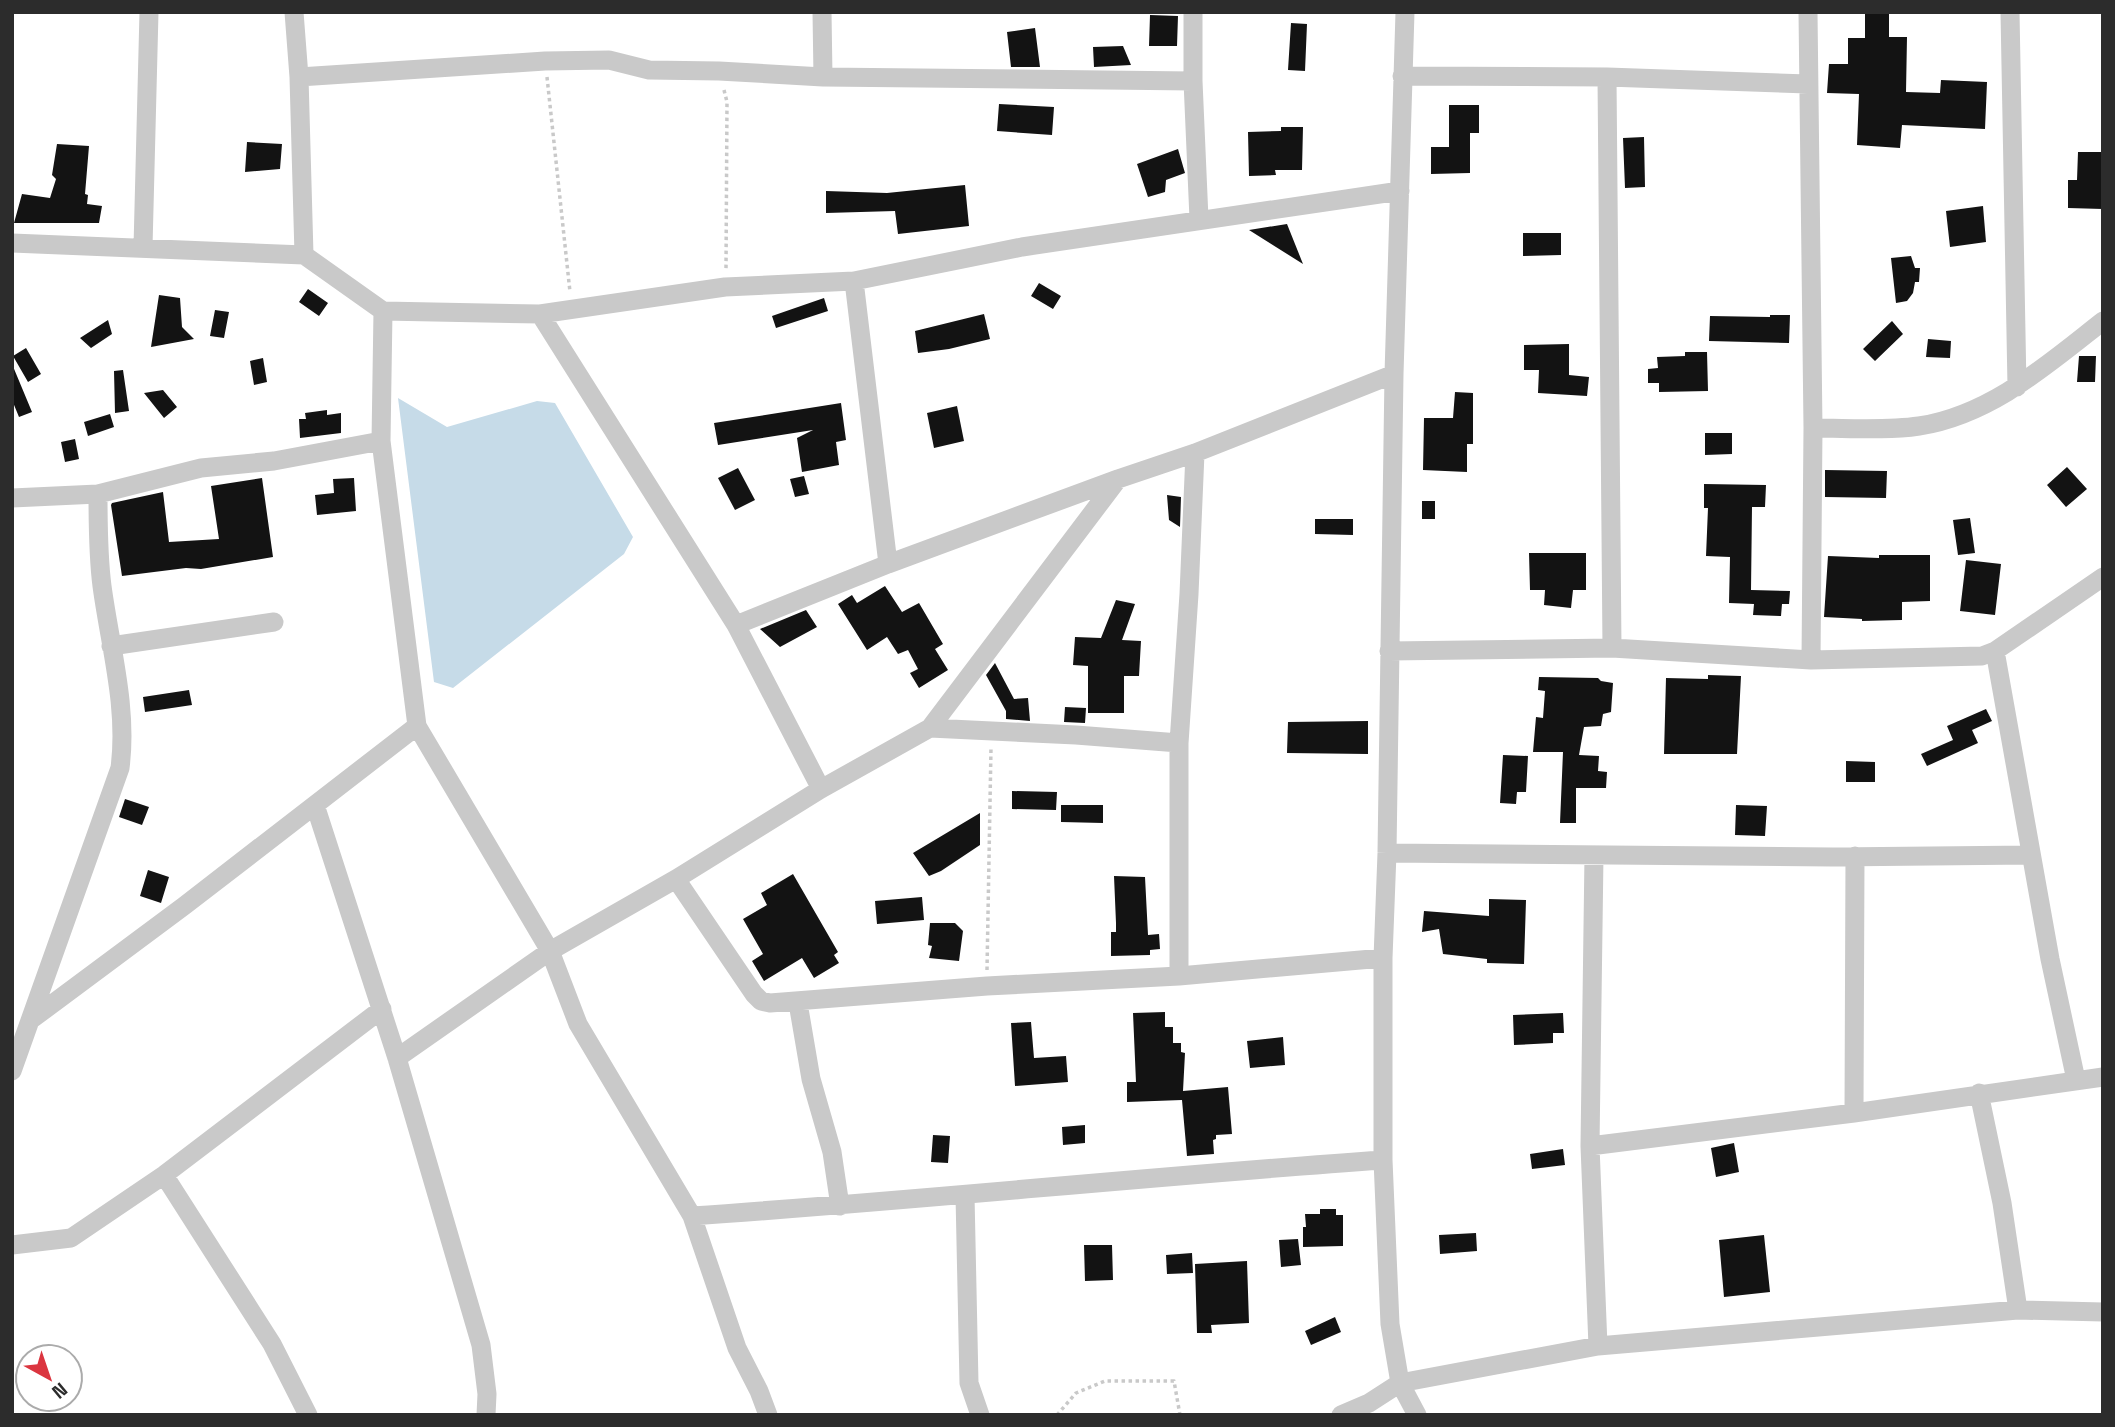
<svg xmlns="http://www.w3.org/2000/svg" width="2115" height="1427" font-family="'Space Grotesk',sans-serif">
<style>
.water{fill:#c6dbe8}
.building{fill:#131313}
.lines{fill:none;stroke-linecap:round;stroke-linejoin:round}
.path{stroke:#c9c9c9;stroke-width:3.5;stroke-dasharray:3.5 3.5;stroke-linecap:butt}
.minor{stroke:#c9c9c9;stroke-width:19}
</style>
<rect width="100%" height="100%" fill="#fff"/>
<!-- water -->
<path class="water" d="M398,398L447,427L537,401L555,403L633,537L624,554L453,688L434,682Z"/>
<!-- building -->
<path class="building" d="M1865,12H1889V37H1907L1906,92L1940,93L1941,80L1987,82L1985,129L1902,125L1900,148L1857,145L1859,94L1827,93L1829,64H1848V38H1865Z
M1150,15L1178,16L1177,46H1149Z
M1291,23L1307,24L1305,71L1288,70Z
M1035,28L1040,67H1011L1007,32Z
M1123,46L1131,65L1094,67L1093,47Z
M999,104L1054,107L1052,135L997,131Z
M1449,105H1479V133H1470V173L1431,174V147H1449Z
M1281,127H1303L1302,170H1275L1276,175L1249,176L1248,132L1281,131Z
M1644,137L1645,187L1625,188L1623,138Z
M247,142L282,144L280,169L245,172Z
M57,144L89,146L85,194L88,195L87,204L102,206L99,223H14L22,194L50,198L56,179L52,175Z
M1178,149L1185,173L1166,180L1165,192L1148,197L1137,164Z
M2078,152H2103V209L2068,208V180H2077Z
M965,185L969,226L898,234L895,211L826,213V191L887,193Z
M1983,206L1986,242L1950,247L1946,211Z
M1287,224L1303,264L1249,230Z
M1523,233H1561V255L1523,256Z
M1911,256L1915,268H1920L1919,282H1915L1913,293L1907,301L1896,303L1891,258Z
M1039,283L1061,296L1053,309L1031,296Z
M308,289L328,303L319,316L299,302Z
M159,295L180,298L182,327L194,339L151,347Z
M824,298L828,311L776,328L772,316Z
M215,310L229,312L224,338L210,336Z
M984,314L990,339L949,349L918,353L915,331Z
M1770,315H1790L1789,343L1709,341L1710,316L1770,317Z
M108,320L112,334L91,348L80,338Z
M1892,321L1903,334L1875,361L1863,349Z
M1928,339L1951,341L1950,358L1926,357Z
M1569,344V375L1589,377L1587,396L1538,393L1539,370H1524V345Z
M26,348L41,374L28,382L13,356Z
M1685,352H1707L1708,391L1659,392V383H1648V369L1658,368L1657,357L1685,356Z
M2079,356H2096L2095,382H2077Z
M263,358L267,382L254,385L250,361Z
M12,364L32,412L19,417L12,400Z
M123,370L129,411L115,413L114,371Z
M163,390L177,407L164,418L144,393Z
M1455,392L1473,393V444H1467V472L1423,470L1424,418H1453Z
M841,403L846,440L836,442L839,465L802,472L797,438L813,430L718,445L714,423Z
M957,406L964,441L934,448L927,413Z
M327,410V415L341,413V433L300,438L299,419H306L305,413Z
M110,414L114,427L88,436L84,422Z
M1705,433H1732V454L1705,455Z
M75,439L79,459L65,462L61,442Z
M2067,467L2087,489L2066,507L2047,485Z
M738,468L755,500L735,510L718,478Z
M1825,470L1887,471L1886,498L1825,497Z
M804,476L809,494L795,497L790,479Z
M262,478L273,557L201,569L186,568L122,576L111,505L112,503L163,492L169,542L219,539L211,486Z
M354,478L356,511L317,515L315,495L334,493L333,479Z
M1704,484L1766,485L1765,507H1752L1751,590L1790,591L1789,604H1782L1781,616L1753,615L1754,604L1729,603L1730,557L1706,556L1708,508H1704Z
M1167,495L1181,497L1180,527L1169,520Z
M1422,501H1435V519H1422Z
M1970,518L1975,553L1958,555L1953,520Z
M1315,519H1353V535L1315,534Z
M1529,553H1586V590H1573L1571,608L1544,605L1545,590H1530Z
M1879,555H1930V601L1902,602V620L1862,621V619L1824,617L1828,556L1879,558Z
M1966,560L2001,564L1995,615L1960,611Z
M885,586L902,612L919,603L943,644L935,649L948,670L919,688L910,673L918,669L908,650L898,654L887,637L867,650L838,604L852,595L857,603Z
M1116,600L1135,604L1122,640L1141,641L1139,676H1124V713H1088V666L1073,665L1075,637L1101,638Z
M806,610L817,627L780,647L760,629Z
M995,663L1014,699L1028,698L1030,721L1006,719V711L986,675Z
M1708,675L1741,676L1737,754H1664L1666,678L1708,679Z
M1539,677L1598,678L1601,681L1613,683L1611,712L1603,714L1601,726L1584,727L1579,755L1599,756L1598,771L1607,772L1606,788H1576V823H1560L1563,752H1533L1536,717L1543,718L1545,691L1538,690Z
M189,690L192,705L145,712L143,697Z
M1065,707L1086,708L1085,723L1064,722Z
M1986,709L1992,721L1972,730L1978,743L1927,766L1921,754L1953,740L1947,726Z
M1368,721V754L1287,753L1288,722Z
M1503,755L1528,756L1526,792H1517L1516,804L1500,803Z
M1846,761L1875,762V782H1846Z
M1012,791L1057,792L1056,810L1012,809Z
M125,799L149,807L142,825L119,817Z
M1061,805H1103V823L1061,822Z
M1736,805L1767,806L1765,836L1735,835Z
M980,813V845L941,871L929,876L913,853Z
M148,870L169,877L161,903L140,896Z
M793,874L838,952L834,955L839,963L814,978L802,958L764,981L752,961L763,954L743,919L767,905L761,893Z
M1114,876L1145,877L1148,935L1159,934L1160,949L1150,950V955L1111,956V932H1116V923Z
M922,897L924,920L877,924L875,901Z
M1489,899L1526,900L1524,964L1487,963V959L1443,954L1439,929L1422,932L1424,911L1489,916Z
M930,923H955L963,931L959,961L929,958L932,946L928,945Z
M1165,1012V1027H1173V1043H1181V1052L1185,1053L1183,1091L1228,1087L1232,1134L1216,1135V1139L1213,1140L1214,1154L1187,1156L1182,1100L1127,1102V1082H1136L1133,1013Z
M1563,1013L1564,1033H1553V1043L1514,1045L1513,1015Z
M1031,1022L1034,1058L1066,1056L1068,1082L1015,1086L1011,1023Z
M1283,1037L1285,1065L1250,1068L1247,1041Z
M1085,1125V1143L1063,1145L1062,1127Z
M933,1135L950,1136L948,1163L931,1162Z
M1734,1143L1739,1172L1716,1177L1711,1148Z
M1563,1149L1565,1165L1532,1169L1530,1154Z
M1320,1209H1336V1215H1343V1246L1303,1247V1227H1306L1305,1214H1320Z
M1476,1233L1477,1251L1440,1254L1439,1235Z
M1764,1235L1770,1292L1724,1297L1719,1240Z
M1298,1239L1301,1265L1281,1267L1279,1240Z
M1084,1245H1112L1113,1280L1085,1281Z
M1192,1253L1193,1273L1167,1274L1166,1255Z
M1247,1261L1249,1323L1211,1325L1212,1333H1197L1195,1264Z
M1335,1317L1341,1332L1311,1345L1305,1331Z"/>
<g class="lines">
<!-- path -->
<path class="path" d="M547,77L570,292
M724,90L727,102L726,271
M987,970L991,747
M1057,1415L1076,1393L1105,1381H1174L1180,1415"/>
<!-- minor -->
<path class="minor" d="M294,12L299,77L304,255
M822,12L823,77
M1193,12V81L1199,219
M1405,12L1394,374L1387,853L1383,958V1160L1390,1324L1400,1383L1417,1415
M1808,12L1813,428L1811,660
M2010,12L2017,387
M1402,76L1607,77L1808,84
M299,77L545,61L609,60L649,70L719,71L823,77L1193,81
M1607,77L1612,648
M12,243L304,255L383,311L540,314L725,287L854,281L1022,247L1400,191
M143,247L149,12
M854,281L888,564
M383,311L381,441L417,726L550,951L578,1024L692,1216L737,1348L759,1391L768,1415
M540,314L736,625L821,789
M1813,428C1848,428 1885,431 1919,426C1991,415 2048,364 2103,321
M12,498L98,494L201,468L274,461L381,441
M736,625L888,564L1118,479L1195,453L1394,374
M111,646L274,622
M1389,651L1612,648L1811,660L1982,656L1995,651L2103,577
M1995,651L2050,959L2076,1080
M930,728L1118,479
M315,805L397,1058L481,1345L487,1394L486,1415
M1387,853L1832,857L2031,855
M1594,855L1590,1146L1598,1346
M676,879L754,994L761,1001L770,1003L987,986L1179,976L1383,958
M1179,976V743L1189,594L1195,453
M798,1003L811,1079L832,1152L840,1206
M32,1019L184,906L417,726
M397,1058L550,951L676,879L821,789L930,728L1076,735L1179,743
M12,1071L120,768C128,707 110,646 102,586C98,555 98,525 98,494
M1979,1093L2002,1203L2018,1310
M1854,1113L1855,856
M1590,1146L1854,1113L2103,1077
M164,1175L272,1344L308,1415
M965,1195L969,1383L980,1415
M692,1216C923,1200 1153,1176 1383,1160
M12,1245L71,1238L164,1175L382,1009
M1341,1415L1369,1403L1400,1383L1598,1346L2018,1310L2103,1312"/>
</g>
<!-- border -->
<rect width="2115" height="1427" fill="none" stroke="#2c2c2c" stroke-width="28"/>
<!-- north arrow -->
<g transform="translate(49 1378) rotate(140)"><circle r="33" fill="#ffffff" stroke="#ababab" stroke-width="2"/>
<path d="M0-5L12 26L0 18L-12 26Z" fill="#db353f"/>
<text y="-10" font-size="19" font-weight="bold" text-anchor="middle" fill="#2c2c2c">N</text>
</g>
</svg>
